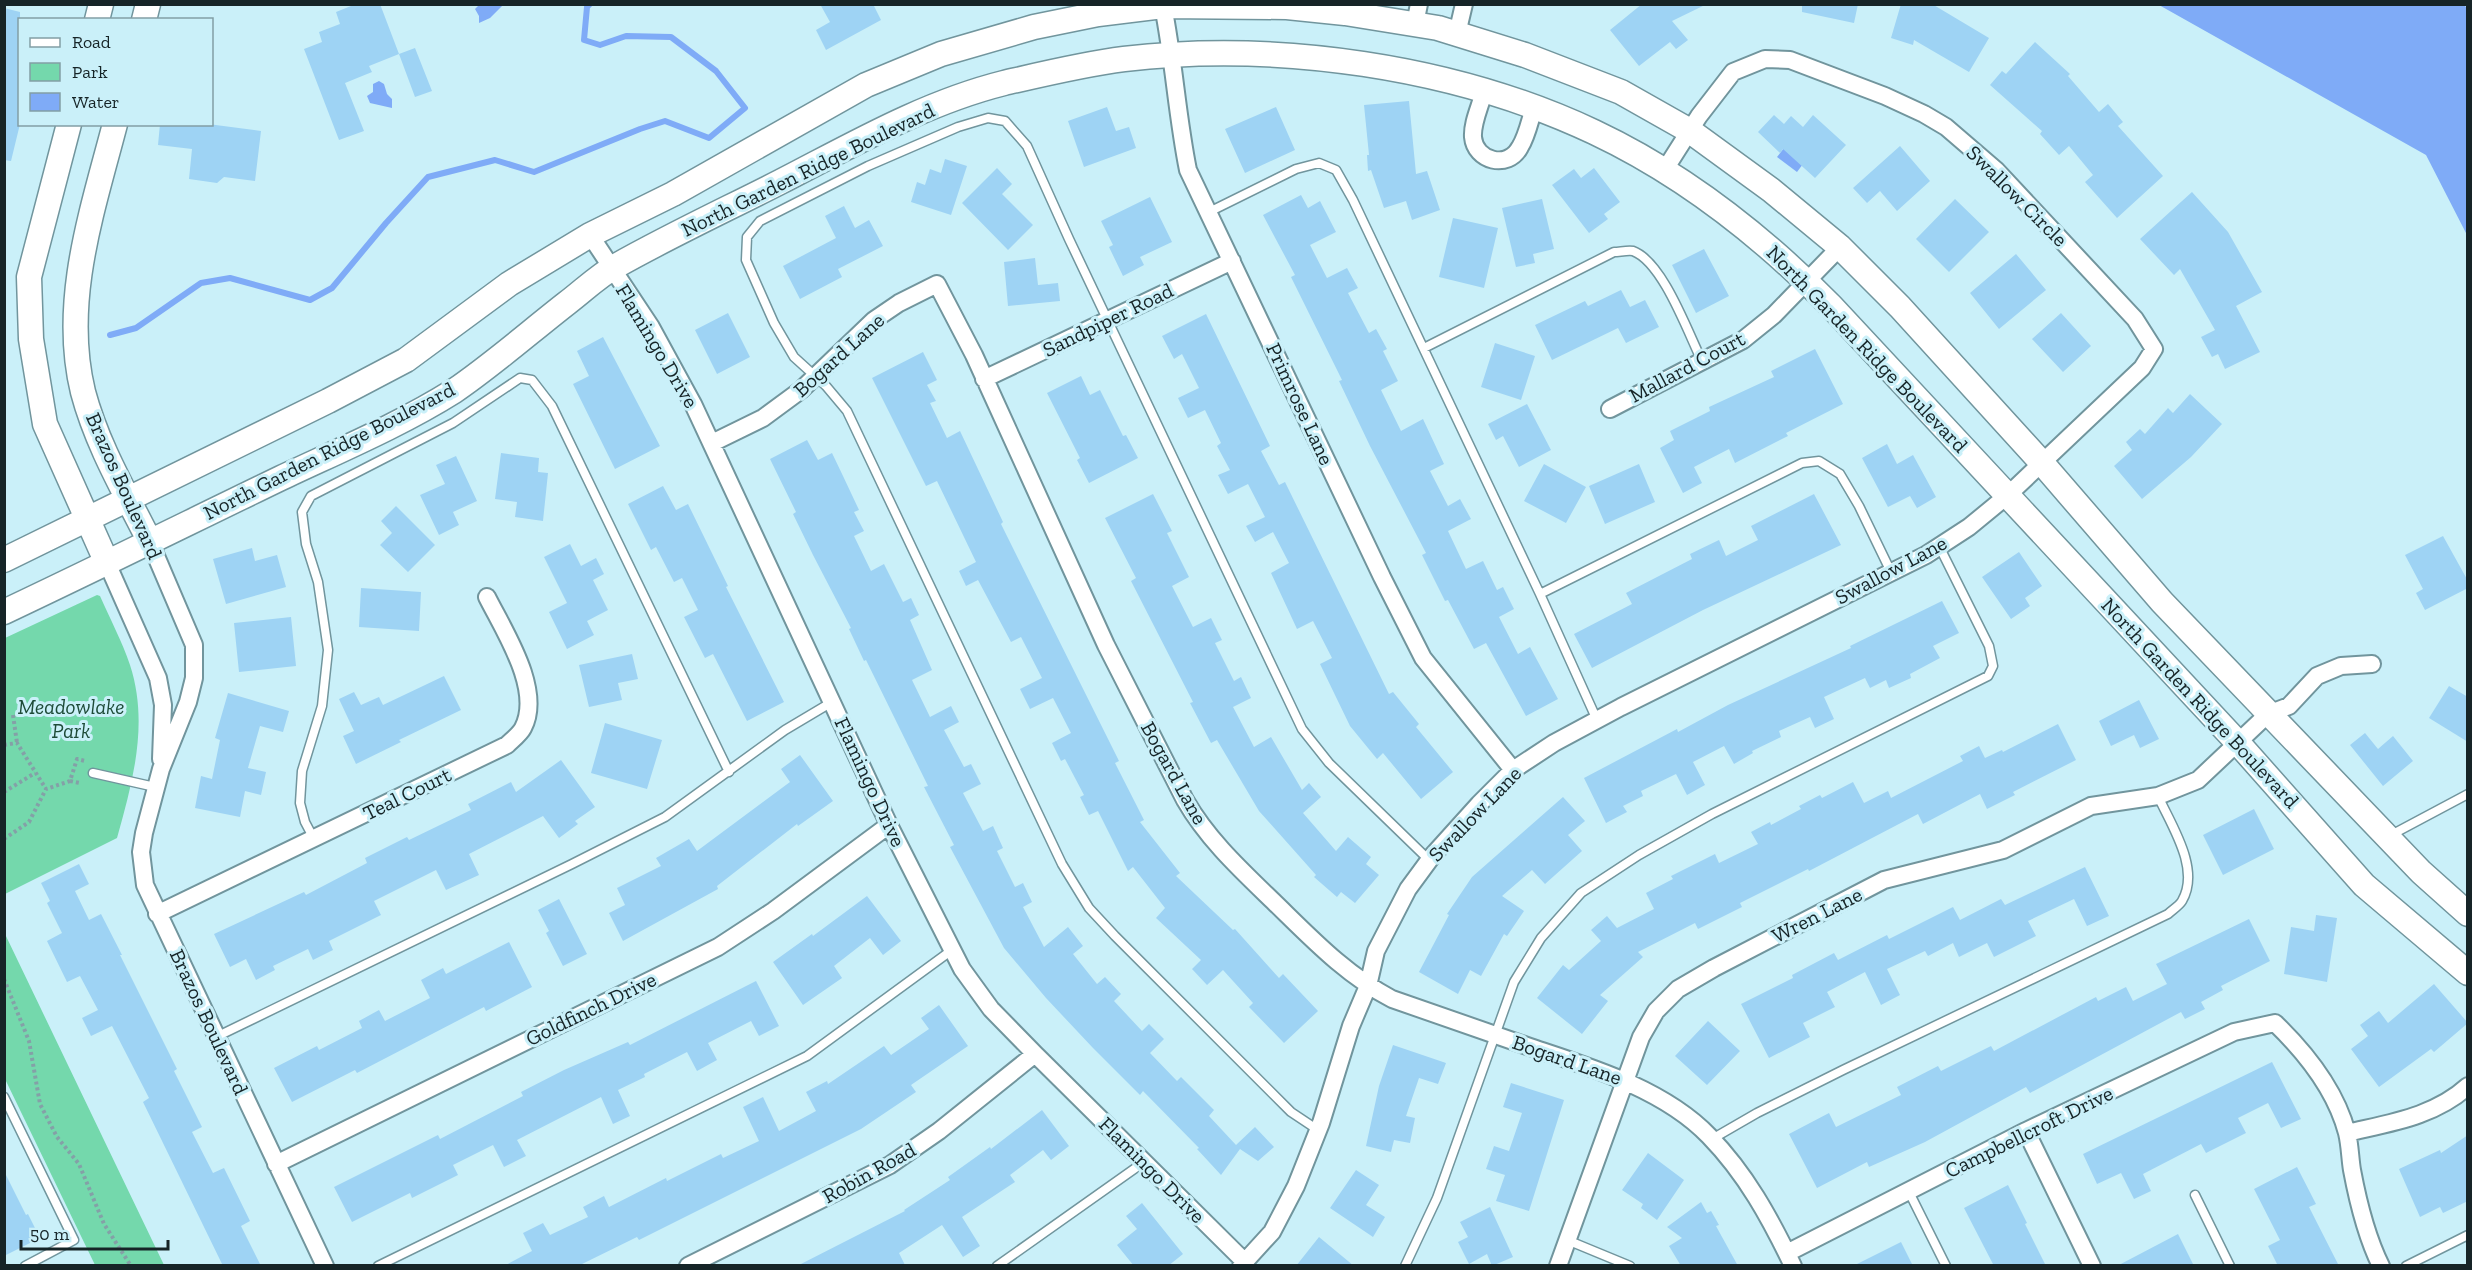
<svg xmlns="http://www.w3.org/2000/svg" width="2472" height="1270" font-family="'Zilla Slab',serif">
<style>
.green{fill:#74d8ac}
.water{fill:#7fabf7}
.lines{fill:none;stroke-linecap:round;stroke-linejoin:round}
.stream{stroke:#7fabf7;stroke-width:6}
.building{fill:#9ed3f4}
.service-casing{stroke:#71959d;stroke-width:11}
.minor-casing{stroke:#71959d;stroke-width:20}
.secondary-casing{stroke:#71959d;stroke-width:27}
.path{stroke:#84a0a7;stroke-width:4;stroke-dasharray:3 3;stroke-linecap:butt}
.service{stroke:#fff;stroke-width:8}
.minor{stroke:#fff;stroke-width:16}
.secondary{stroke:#fff;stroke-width:24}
.labels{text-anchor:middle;stroke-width:6;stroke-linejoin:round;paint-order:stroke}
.street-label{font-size:21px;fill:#162427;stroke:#caf0f9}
.park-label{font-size:21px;font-style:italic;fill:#1e4b38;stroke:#caf0f9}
</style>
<rect width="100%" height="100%" fill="#caf0f9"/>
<!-- green -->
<path class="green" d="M97,595L100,596C110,619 122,641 130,665C149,723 133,781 117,838L5,894V638Z
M4,934H5L164,1265H95L5,1079Z"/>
<!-- water -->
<path class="water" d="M479,5V4L503,5L490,18L479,23V16L475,9Z
M2159,5H2464L2468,9L2467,235L2426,155Z
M379,81L384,84L387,94L392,99V108L370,103L367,96L373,92V84Z
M1784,148L1803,164L1797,172L1777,157Z"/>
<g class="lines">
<!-- stream -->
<path class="stream" d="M110,335L136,328L201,283L230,278L310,300L332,288L386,223L428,177L495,160L534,172L640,129L665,121L709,138L745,108L716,71L671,37L626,36L600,45L584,40L587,7L590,4"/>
</g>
<!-- building -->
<path class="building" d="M356,4H380L399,54L415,48L432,91L415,97L399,54L369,66L372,72L345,83L364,131L339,140L304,49L322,42L319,32L340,24L336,12Z
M820,4H873L881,20L826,50L816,30L830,22Z
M1642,4H1707L1672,21L1688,40L1676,49L1670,42L1639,66L1610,30Z
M1802,4H1858L1854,23L1802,12Z
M1901,4H1932L1989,38L1969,72L1914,40L1913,45L1891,38Z
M4,8L20,12V124L11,161L4,160Z
M2035,42L2070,74L2068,76L2099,112L2108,104L2123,122L2118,126L2163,176L2117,218L2085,182L2093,175L2069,146L2059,155L2040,134L2042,131L1990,85L2002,71L2006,74Z
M1409,101L1416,174L1427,171L1440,210L1412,220L1406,201L1384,208L1371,170L1368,171L1367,155H1369L1364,105Z
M1107,107L1116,131L1129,127L1136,148L1084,167L1068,121Z
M1276,107L1295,150L1245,173L1225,129Z
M1774,115L1784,124L1791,116L1803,127L1813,115L1846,145L1815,178L1783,149L1780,153L1758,132Z
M160,124H208L261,131L255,181L224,177L217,183L189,179L192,149L158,145Z
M1900,146L1930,181L1897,211L1880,191L1867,203L1853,188Z
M945,159L967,166L951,215L911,202L917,182L925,185L930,169L941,173Z
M997,168L1012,184L1002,194L1033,225L1008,250L962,203Z
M1594,168L1620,202L1604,214L1608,219L1589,233L1552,185L1574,169L1581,178Z
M2192,192L2228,232L2262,292L2236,306L2260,352L2225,369L2218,354L2212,357L2201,337L2215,330L2180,269L2174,275L2140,239Z
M1301,195L1308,208L1320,201L1336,232L1310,245L1327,278L1347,268L1358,288L1348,293L1369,333L1376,329L1387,349L1383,351L1398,381L1381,390L1401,431L1423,419L1444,464L1430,471L1448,506L1460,499L1471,519L1448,531L1466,569L1483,561L1497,590L1503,587L1514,609L1499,617L1518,654L1530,647L1558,699L1526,716L1486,643L1474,649L1448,600L1445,601L1422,555L1426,553L1370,446L1339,381L1342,380L1291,277L1295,275L1263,215Z
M1150,197L1172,242L1140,257L1144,265L1123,276L1109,247L1113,245L1101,221Z
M1542,199L1554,249L1533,254L1535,263L1516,267L1502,208Z
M1955,199L1989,232L1949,272L1916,239Z
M844,206L855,228L869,220L883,246L838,269L842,277L800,299L783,266L836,238L825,216Z
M1453,218L1498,228L1484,288L1439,277Z
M1704,249L1729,296L1696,313L1672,265Z
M2016,254L2046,290L1999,329L1970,293Z
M1035,258L1038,285L1058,283L1060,301L1008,306L1004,262Z
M1621,290L1630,307L1645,300L1659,327L1626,343L1618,328L1552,360L1535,325L1585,301L1588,306Z
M728,313L750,357L717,374L695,330Z
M2061,313L2091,346L2063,372L2032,339Z
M1206,314L1270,446L1261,451L1279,485L1285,482L1389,694L1393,692L1419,724L1416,727L1453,772L1421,799L1383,753L1377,759L1350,726L1320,664L1332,658L1313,621L1297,629L1271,573L1289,563L1273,532L1255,542L1246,526L1265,517L1248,484L1228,494L1218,475L1230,470L1217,446L1221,443L1205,410L1188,418L1178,398L1199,388L1182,354L1174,359L1162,336Z
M603,337L660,446L615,469L573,384L589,376L577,351Z
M1495,343L1535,356L1521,400L1481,387Z
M1815,349L1843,404L1786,433L1788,436L1735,463L1729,449L1694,467L1702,483L1683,493L1660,448L1674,440L1670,431L1710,411L1709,407L1774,377L1771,371Z
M923,352L937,380L927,385L936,401L930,403L947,438L960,431L1003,522L1001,524L1119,761L1115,763L1144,820L1140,822L1180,873L1176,876L1233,930L1235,929L1279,978L1283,974L1318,1011L1284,1043L1249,1007L1253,1003L1223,970L1207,985L1192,969L1201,960L1156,918L1165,908L1133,867L1128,871L1098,811L1089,815L1080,797L1084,795L1065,759L1061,761L1052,743L1071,733L1053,698L1030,709L1020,689L1042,678L1021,637L1011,642L978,580L966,586L959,571L976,562L937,481L926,486L872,378Z
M1081,376L1090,395L1100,390L1123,436L1126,435L1138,458L1089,483L1077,460L1080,458L1047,393Z
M2190,394L2222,424L2191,457L2142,499L2114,466L2132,450L2126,442L2140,429L2145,434L2168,408L2173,413Z
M1527,404L1551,450L1519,467L1503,436L1496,440L1488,424Z
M807,440L818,460L832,453L843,476L859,510L854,512L864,531L854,536L871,571L884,564L903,602L911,598L919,615L910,620L932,670L912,680L930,717L951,706L959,722L944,730L964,767L971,764L981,784L963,793L983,831L993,826L1003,848L997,851L1015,887L1023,883L1032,902L1023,907L1044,947L1068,927L1083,946L1073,954L1097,984L1105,977L1121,994L1114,1001L1142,1031L1149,1024L1164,1039L1150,1053L1177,1081L1181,1077L1214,1110L1209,1116L1236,1145L1255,1127L1274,1147L1258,1161L1240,1149L1221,1175L1197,1149L1199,1148L1143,1091L1140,1095L1093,1048L1046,998L1004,948L950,847L954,845L924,787L928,786L866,660L864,661L849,629L851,628L813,555L793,514L796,512L770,459Z
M1887,444L1897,464L1913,455L1936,497L1917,508L1910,496L1888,507L1862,458Z
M501,453L539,458L538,472L548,473L543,521L515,517L517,502L495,499Z
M456,456L477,501L453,512L459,525L439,535L420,495L445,484L436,465Z
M1544,464L1586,487L1566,523L1524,501Z
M1639,464L1655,502L1605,524L1589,486Z
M663,486L676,510L688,504L728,586L726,587L784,702L747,721L713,654L705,658L684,617L698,610L682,578L674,582L656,547L651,550L628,504Z
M1153,494L1172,531L1167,533L1189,577L1172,586L1193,627L1211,618L1222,640L1215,643L1234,681L1241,677L1251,698L1233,707L1254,747L1271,737L1302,790L1309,783L1321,797L1303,813L1336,851L1348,837L1371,857L1366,864L1379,875L1355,903L1341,892L1337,897L1314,877L1316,875L1259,811L1217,740L1211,743L1190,703L1193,702L1131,581L1136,578L1105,518Z
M1814,494L1841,545L1703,610L1592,668L1574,634L1632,604L1626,593L1692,559L1690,554L1719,540L1726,556L1758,540L1751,526Z
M396,506L435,545L408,572L380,545L392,533L381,521Z
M2443,536L2468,581V588L2425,610L2416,593L2423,589L2405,555Z
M570,544L581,566L596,558L604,574L593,580L608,610L587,621L594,635L567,649L549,612L567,603L544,557Z
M252,548L255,561L277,555L286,587L226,604L213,559Z
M2019,552L2042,586L2025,598L2030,606L2011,619L1982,577Z
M361,588L421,592L419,631L359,627Z
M1942,601L1959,633L1933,646L1940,658L1910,674L1911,678L1889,688L1886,680L1870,688L1865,678L1824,697L1834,719L1815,728L1810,717L1779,731L1781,737L1752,751L1753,753L1734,764L1724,746L1693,762L1705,785L1687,795L1676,774L1641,791L1643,796L1623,806L1627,812L1606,823L1584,778L1677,729L1678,732L1728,705L1851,648L1850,646Z
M291,617L296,666L239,672L234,623Z
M632,654L638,679L618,683L622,700L589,707L579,665Z
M444,676L461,710L399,740L401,742L356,764L343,736L354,731L339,699L354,692L361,705L379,697L383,705Z
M2449,686L2468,697V742L2429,718Z
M228,693L289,711L283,732L260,726L248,768L266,772L261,795L245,791L240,817L195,808L201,776L212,779L220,740L215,738Z
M2139,700L2159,739L2140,748L2134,735L2111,746L2099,721Z
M605,723L662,740L647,789L591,773Z
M2058,724L2076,760L2013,792L2015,795L1987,809L1980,794L1923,824L1918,814L1809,871L1808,869L1740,903L1742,907L1698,929L1695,923L1638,952L1643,957L1600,995L1608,1001L1582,1034L1537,998L1563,965L1569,970L1601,941L1591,930L1607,916L1617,928L1654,909L1646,893L1673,879L1671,876L1715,854L1719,863L1758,844L1751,832L1770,822L1771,825L1801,809L1799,806L1820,795L1822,798L1853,782L1864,803L1888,791L1891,798L1963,761L1960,756L1979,746L1985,758L2002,750L2003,752Z
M2365,733L2378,749L2393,736L2413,761L2383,786L2350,745Z
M800,755L833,801L798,826L797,824L717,886L718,889L623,941L609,913L625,905L617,888L661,866L656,858L689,839L697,851L790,782L781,769Z
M561,760L595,807L575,821L578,824L559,838L543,816L469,854L479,875L446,890L436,870L374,901L381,915L329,941L333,950L313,960L308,949L273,966L275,970L256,980L246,959L230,967L214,934L304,892L306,895L367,863L365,858L407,837L409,840L471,810L468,804L511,782L516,792Z
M1563,797L1585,821L1568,835L1582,851L1545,884L1532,870L1502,896L1524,911L1507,936L1504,934L1481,976L1470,970L1458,994L1419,972L1449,915L1447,914L1472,877Z
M2254,809L2274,849L2223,875L2203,835Z
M79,864L89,884L75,891L89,920L101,914L122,955H120L177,1069L174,1071L202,1127L192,1132L213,1173L224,1168L250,1221L241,1226L261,1266H223L143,1102L149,1098L112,1026L91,1036L82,1018L98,1010L80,976L67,982L47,941L62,933L47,903L50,901L41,883Z
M2085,867L2109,916L2087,926L2074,899L2028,921L2036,936L1994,957L1987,943L1959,957L1953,943L1928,956L1925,951L1887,969L1900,995L1881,1005L1865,972L1827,992L1835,1007L1803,1023L1810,1037L1769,1058L1741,1004L1793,978L1792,975L1834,953L1838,960L1887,935L1889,939L1953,907L1960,920L2001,899L2005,905Z
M867,896L901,941L883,955L870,938L834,966L842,978L803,1005L773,962L812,934L813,936Z
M559,899L587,954L563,966L546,933L549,931L538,910Z
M2316,915L2337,918L2327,982L2284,974L2291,927L2314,931Z
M2249,919L2270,961L2221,986L2223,990L2201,1002L2205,1009L2185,1019L2181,1012L2030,1093L2026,1087L1925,1142L1869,1167L1867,1162L1817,1188L1789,1134L1829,1113L1836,1127L1901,1095L1897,1087L1938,1066L1941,1071L1991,1046L1994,1051L2096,997L2098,1001L2126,987L2133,1001L2167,984L2156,964Z
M509,942L532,987L486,1011L484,1007L357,1073L355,1070L292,1102L274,1068L317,1046L319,1050L362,1028L359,1021L379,1010L385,1021L430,998L421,980L443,968L446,974Z
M756,981L779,1026L759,1036L751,1021L708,1043L717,1060L697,1071L687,1052L644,1074L645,1077L618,1090L630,1116L613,1124L601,1097L517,1140L526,1156L504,1167L493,1145L453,1165L458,1175L412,1198L410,1193L352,1222L334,1187L438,1135L440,1139L523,1096L521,1092L564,1070L628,1042L630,1045Z
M2434,984L2468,1023L2434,1052L2431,1049L2379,1087L2351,1049L2368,1036L2360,1025L2379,1011L2388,1023Z
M939,1005L968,1046L911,1085L916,1092L861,1129L639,1240L637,1237L578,1266H504L532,1251L523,1233L543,1223L550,1235L588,1217L583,1207L604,1196L609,1207L666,1178L667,1181L721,1154L723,1158L759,1141L743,1107L763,1097L779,1131L816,1111L806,1092L827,1081L828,1084L884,1046L891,1055L929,1029L921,1018Z
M1708,1021L1740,1051L1707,1085L1675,1056Z
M1393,1045L1446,1063L1438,1084L1419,1078L1406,1116L1415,1118L1410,1143L1394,1140L1391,1152L1366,1146L1379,1086Z
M2272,1062L2301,1119L2281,1128L2268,1103L2238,1118L2246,1133L2206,1153L2201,1144L2143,1174L2151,1191L2134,1199L2121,1173L2097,1184L2083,1154Z
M1511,1083L1564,1100L1529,1211L1496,1201L1505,1175L1486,1169L1494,1146L1509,1151L1522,1113L1503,1107Z
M1042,1110L1069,1146L1051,1160L1043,1150L1010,1175L1015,1182L962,1217L980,1246L963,1257L942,1225L899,1253L905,1265L797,1266L905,1211L904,1210L950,1180L948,1177L990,1147L991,1149Z
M2468,1135V1201L2443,1213L2440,1207L2420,1217L2399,1169L2440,1150L2441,1153Z
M1648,1153L1684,1180L1657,1220L1641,1208L1643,1204L1622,1190Z
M2297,1167L2316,1204L2309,1207L2339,1266H2278L2268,1246L2280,1240L2254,1189Z
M1356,1170L1379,1185L1366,1205L1385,1217L1373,1237L1330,1208Z
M4,1171L26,1215L28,1214L40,1238L4,1256Z
M2008,1185L2027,1223L2025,1224L2046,1266H1994L1964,1208Z
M1701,1202L1707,1213L1711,1211L1719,1225L1716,1226L1738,1266H1681L1669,1246L1682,1238L1667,1227Z
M1142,1203L1183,1254L1168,1266H1134L1117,1245L1137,1229L1126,1216Z
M1490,1207L1513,1257L1492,1266L1487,1254L1469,1264L1458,1242L1468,1237L1460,1222Z
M2178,1234L2194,1266H2117Z
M1319,1237L1354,1266H1296Z
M1901,1242L1913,1266H1853Z"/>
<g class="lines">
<!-- service casing -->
<g class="service-casing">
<path id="service" d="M1209,212L1296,169L1319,163L1336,170L1353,200L1540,594L1597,720
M1424,348L1614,252C1619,252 1628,250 1633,251C1663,262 1688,333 1702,361
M1540,594L1802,463L1819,461L1840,474L1859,506L1891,572
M93,773L155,787
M2391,835L2468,794
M314,839L305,822L300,803L302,771L322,706L328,650L318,582L306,544L302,512L311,496L453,423L520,378L532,380L552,406L729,772
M216,1037L572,864L665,817L785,730L832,702
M4,1097L74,1240L25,1266
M1318,1130L1291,1112L1115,936L1089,908L1062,864L847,411L826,386L794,357L774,323L746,260L747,237L760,221L868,166L958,127L988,118L1005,121L1027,146L1069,239L1302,729L1329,763L1429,860
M1712,1139L1757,1113L1843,1070L2168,914C2172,910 2179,906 2182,901C2201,869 2171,825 2158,796
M1909,1192L1946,1266
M2195,1195L2230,1266
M1567,1240L1630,1266
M378,1266L807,1056L952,950
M997,1266L1144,1162
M1405,1266L1437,1198L1514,982L1541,938L1581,893L1639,855L1712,814L1988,676L1993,666L1989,646L1939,546
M2406,1266L2468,1235"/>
</g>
<!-- minor casing -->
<g class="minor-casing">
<path id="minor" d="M1163,6C1174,61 1177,116 1188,170L1382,577L1423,658L1513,770
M1415,24L1419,4
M1457,34L1464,4
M1484,91C1481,105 1472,122 1473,137C1475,161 1508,170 1520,147C1527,136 1530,120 1534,108
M590,235L651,327L693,404L889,825L962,969L991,1009L1035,1054L1245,1262
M984,379L1232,261
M1610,409L1743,340L1774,315L1840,247
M712,443L763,418L801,390L874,320L899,303L937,284L974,355L1106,645L1185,800C1208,840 1242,871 1275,903C1312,939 1346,975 1392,999C1438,1015 1484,1031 1530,1047C1590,1067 1664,1089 1709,1136C1746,1174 1770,1218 1793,1266
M150,542L194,645V678L188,702L161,769L144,833L141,852L145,885L325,1266
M107,563L158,678L163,705L161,759
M157,914L507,745C512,740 520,734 523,728C543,690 504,631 487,597
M2026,1131L2092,1266
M2347,1133C2389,1123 2434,1117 2468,1086
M276,1164L718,947L773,911L889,825
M1787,1253L2026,1131L2234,1032L2275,1023C2306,1053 2336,1091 2347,1133C2350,1145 2350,1158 2352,1170C2358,1202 2366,1236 2381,1266
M688,1266L890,1165L939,1131L1035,1054
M1241,1266L1272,1232L1296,1186L1321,1123L1351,1026L1368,986L1376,951L1408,889L1433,855L1479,804L1513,770L1554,743L1621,707L1926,555L1969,527L2008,495L2142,368L2154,349L2135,319L1996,170L1946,127L1924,114L1885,96L1790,60L1765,59L1733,72L1699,116L1664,171
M1558,1266L1641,1037L1656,1011L1678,989L1714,968L1884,880L2003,850L2091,806L2158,796L2198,780L2268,714L2289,706L2317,676L2341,666L2372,664"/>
</g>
<!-- secondary casing -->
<g class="secondary-casing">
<path id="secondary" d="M97,20L101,4
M144,20L148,4
M69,124L29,277L31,339L45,424L107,563
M115,124C92,212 61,302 83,392C97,445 126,494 150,542
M4,560L328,401L406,360L509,284L590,235L673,194L866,85L941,54L1034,27L1098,14L1163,6L1287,7L1345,13L1438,28L1525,55L1621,92L1690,131L1771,190L1840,247L1900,307L2042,463L2162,602L2421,872L2468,914
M4,612C97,568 188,523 281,478C338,451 400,425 454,391C491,366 531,331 567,303C583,291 598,276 616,266C669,236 725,210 780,182C852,145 924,103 1004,83C1043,74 1084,64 1124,59C1277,41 1454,66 1594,132C1683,174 1762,236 1831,306L2238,743L2364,885L2468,973"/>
</g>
<!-- path -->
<path class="path" d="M13,715L17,743
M4,745L17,743L46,789
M70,781L80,783
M4,792L35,773
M4,839L29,822L46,789L70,781L77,759L85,761
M4,979L29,1041L40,1104L57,1137L79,1164L104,1224L131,1266"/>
<!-- service -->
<use href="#service" class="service"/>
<!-- minor -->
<use href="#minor" class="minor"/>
<!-- secondary -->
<use href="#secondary" class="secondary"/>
</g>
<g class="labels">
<!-- street labels -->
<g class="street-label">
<text transform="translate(808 170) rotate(-26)" y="7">North Garden Ridge Boulevard</text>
<text transform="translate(2017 196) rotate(45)" y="7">Swallow Circle</text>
<text transform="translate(1108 320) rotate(-26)" y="7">Sandpiper Road</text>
<text transform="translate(657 346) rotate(59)" y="7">Flamingo Drive</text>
<text transform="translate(1867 349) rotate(46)" y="7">North Garden Ridge Boulevard</text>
<text transform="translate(839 355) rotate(-42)" y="7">Bogard Lane</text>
<text transform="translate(1687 367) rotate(-28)" y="7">Mallard Court</text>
<text transform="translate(1300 404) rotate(65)" y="7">Primrose Lane</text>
<text transform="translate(329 451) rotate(-27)" y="7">North Garden Ridge Boulevard</text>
<text transform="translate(124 486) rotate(66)" y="7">Brazos Boulevard</text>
<text transform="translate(1891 570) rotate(-28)" y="7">Swallow Lane</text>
<text transform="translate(2200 703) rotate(47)" y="7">North Garden Ridge Boulevard</text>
<text transform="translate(1174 773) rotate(61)" y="7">Bogard Lane</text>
<text transform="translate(870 782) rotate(65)" y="7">Flamingo Drive</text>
<text transform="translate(407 794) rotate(-26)" y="7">Teal Court</text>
<text transform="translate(1475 814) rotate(-46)" y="7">Swallow Lane</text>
<text transform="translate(1817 915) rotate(-27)" y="7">Wren Lane</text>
<text transform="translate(591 1009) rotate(-26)" y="7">Goldfinch Drive</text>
<text transform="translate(209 1022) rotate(65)" y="7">Brazos Boulevard</text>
<text transform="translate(1567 1060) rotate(19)" y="7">Bogard Lane</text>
<text transform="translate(2029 1132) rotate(-26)" y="7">Campbellcroft Drive</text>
<text transform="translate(1152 1170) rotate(45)" y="7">Flamingo Drive</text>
<text transform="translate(869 1173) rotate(-29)" y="7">Robin Road</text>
</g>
<!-- park labels -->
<g class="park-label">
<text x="71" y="714">Meadowlake<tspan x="71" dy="24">Park</tspan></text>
</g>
</g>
<!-- border -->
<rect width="2472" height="1270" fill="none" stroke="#162427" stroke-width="12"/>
<!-- legend -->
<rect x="18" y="18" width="195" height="108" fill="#caf0f9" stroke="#829ea5" stroke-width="1.5"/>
<rect x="30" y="38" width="30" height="9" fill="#ffffff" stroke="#829ea5" stroke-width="1.5"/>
<text x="72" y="48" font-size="18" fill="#162427">Road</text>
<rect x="30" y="63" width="30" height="18" fill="#74d8ac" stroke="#829ea5" stroke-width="1.5"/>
<text x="72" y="78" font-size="18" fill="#162427">Park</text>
<rect x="30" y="93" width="30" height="18" fill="#7fabf7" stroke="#829ea5" stroke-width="1.5"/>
<text x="72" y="108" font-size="18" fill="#162427">Water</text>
<!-- scale -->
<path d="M21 1240v9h147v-9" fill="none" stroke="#162427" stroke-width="3"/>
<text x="30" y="1240" font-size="18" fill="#162427" stroke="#caf0f9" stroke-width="4.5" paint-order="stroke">50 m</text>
</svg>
